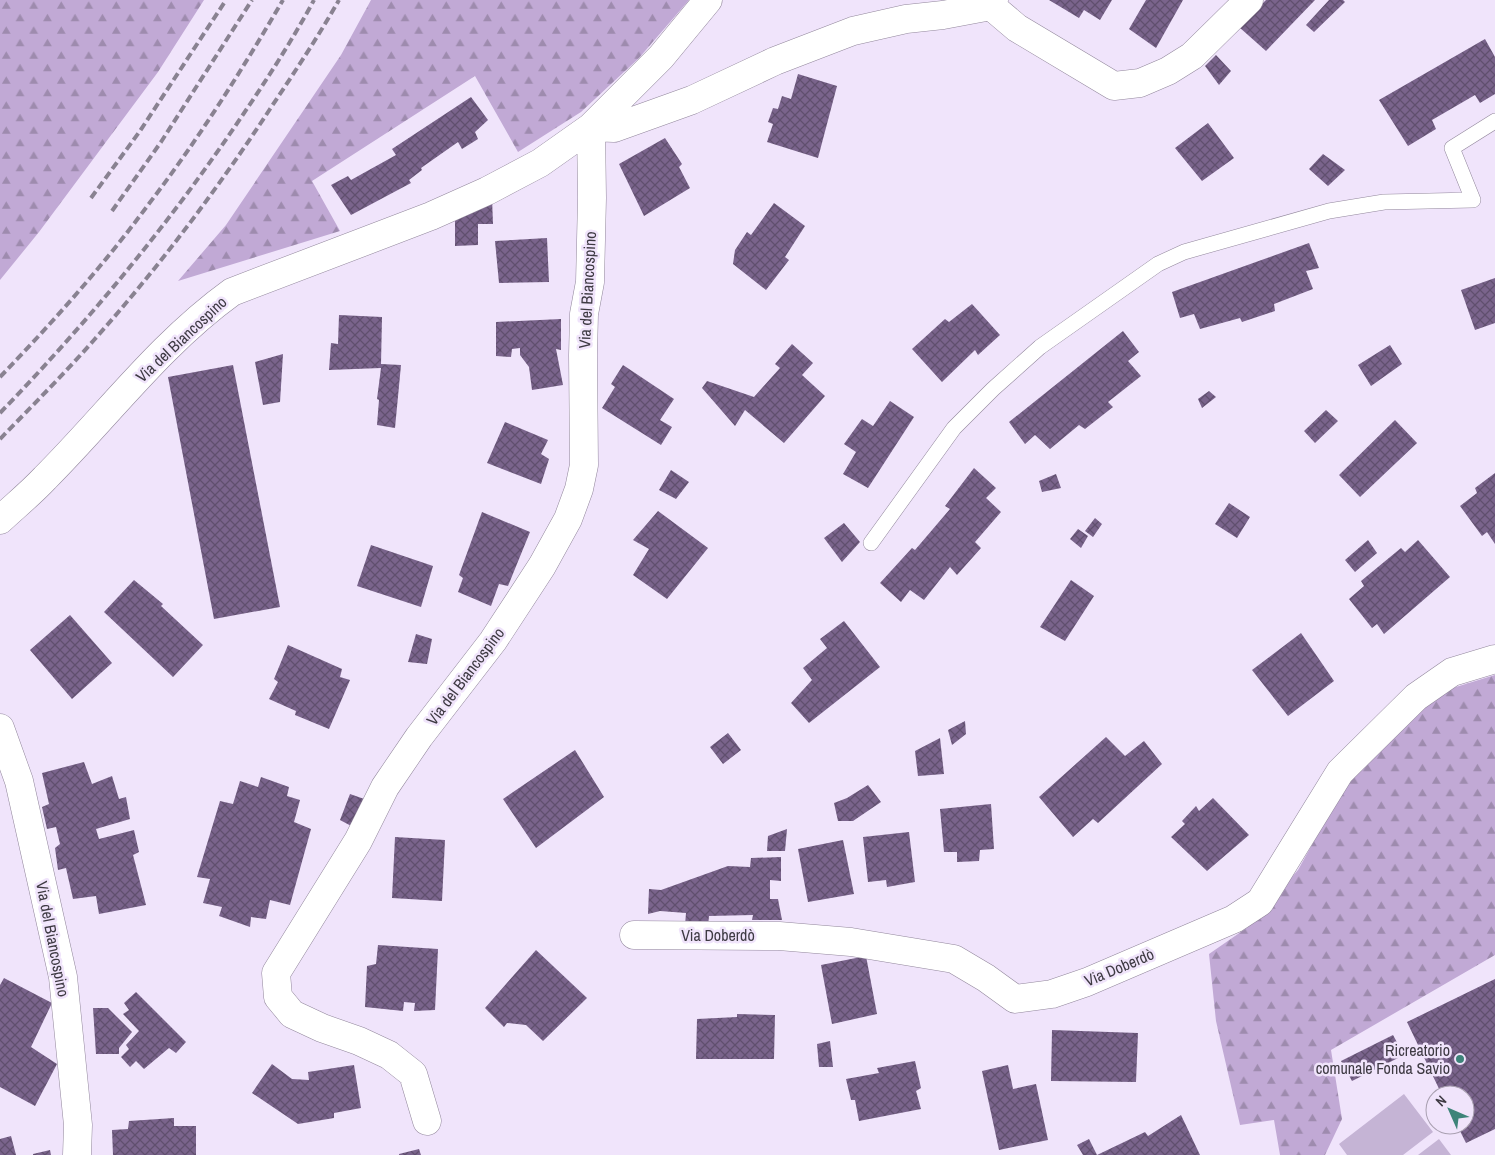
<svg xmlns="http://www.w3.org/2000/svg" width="1495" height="1155" font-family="'Archivo Narrow',sans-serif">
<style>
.green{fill:#c5b4d5}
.forest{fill:url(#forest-firs)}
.building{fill:url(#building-cross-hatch)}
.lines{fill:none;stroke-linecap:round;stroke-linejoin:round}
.service-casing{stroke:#92879c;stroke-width:16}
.minor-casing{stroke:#92879c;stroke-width:29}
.service{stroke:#fff;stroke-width:15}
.minor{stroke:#fff;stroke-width:28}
.rail{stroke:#898291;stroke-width:4;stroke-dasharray:8 4;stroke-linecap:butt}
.poi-dot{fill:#3d8379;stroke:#f0e4fb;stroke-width:2}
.labels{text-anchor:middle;stroke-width:5;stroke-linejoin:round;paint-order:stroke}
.street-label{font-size:16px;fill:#3e3a43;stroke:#f0e4fb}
.poi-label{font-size:16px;fill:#3e3a43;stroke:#f0e4fb;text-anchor:end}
</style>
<defs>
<pattern id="forest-firs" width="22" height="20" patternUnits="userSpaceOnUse" patternTransform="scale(1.25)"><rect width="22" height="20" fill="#c1a9d5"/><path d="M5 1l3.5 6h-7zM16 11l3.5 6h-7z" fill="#9e8bae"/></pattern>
<pattern id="building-cross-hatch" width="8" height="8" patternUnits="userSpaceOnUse" patternTransform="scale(1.25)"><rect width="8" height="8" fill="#7a648c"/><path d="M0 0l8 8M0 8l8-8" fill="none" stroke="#604f6e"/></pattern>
</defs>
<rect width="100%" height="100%" fill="#f0e4fb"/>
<!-- green -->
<path class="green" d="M1404,1094L1433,1132L1403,1155H1347L1339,1144Z
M1439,1139L1451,1155H1418Z"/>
<!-- forest -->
<path class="forest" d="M0,0H204L158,72L39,232L0,280Z
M371,0H689L639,58L581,112L518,152L475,76L312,181L340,231L178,281L226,225L341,55Z
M1495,675V955L1331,1050L1342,1119L1325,1155H1280L1274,1120L1240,1125L1216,1021L1209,954L1248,927L1298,870L1348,780L1433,694Z"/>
<!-- building -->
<path class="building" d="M1049,0H1112L1100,20L1084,10L1079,18Z
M1146,0H1183L1156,48L1129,29Z
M1266,0H1315L1266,51L1239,27Z
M1329,0H1343L1345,2L1314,32L1306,25Z
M1485,39L1495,57V94L1480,103L1475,95L1432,120L1436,129L1408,146L1379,100Z
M1216,55L1231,71L1219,85L1205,66Z
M798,74L837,86L818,158L767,142L773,124L768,122L773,108L778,109L782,96L791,99Z
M471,97L488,120L475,132L478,139L462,149L458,142L421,168L422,170L409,180L411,183L351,215L331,185L348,176L351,180L396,155L392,149Z
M1208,123L1234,158L1202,181L1175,148Z
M665,138L682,164L679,167L690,188L644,216L619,164Z
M1323,154L1345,170L1328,186L1309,169Z
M492,198L493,224H478V245L455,246V214Z
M774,203L805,226L785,257L789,260L766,290L733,264L735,250L747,232L751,235Z
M547,238L549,282L499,283L495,241Z
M1309,243L1319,268L1306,271L1313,289L1274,304L1275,311L1242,322L1240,318L1200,329L1194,314L1180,318L1172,292Z
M1495,278V323L1475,330L1461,290Z
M972,304L1000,335L978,355L975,350L942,382L912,349L945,319L949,322Z
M339,315L382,317L381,364L401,365L395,428L377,425L379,400L377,399L381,368L329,370L331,343L338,344Z
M561,319V350L556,349L563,385L532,390L529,367L520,355V348L512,349L511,357L496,356V322Z
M1123,331L1139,352L1128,361L1141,376L1108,402L1113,407L1085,429L1079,425L1050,449L1035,435L1025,444L1009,422Z
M792,344L813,363L802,375L825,396L784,443L745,410L735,426L702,388L707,381L754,397L780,368L775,364Z
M1390,345L1402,364L1371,386L1358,365Z
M283,354L280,402L263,405L255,362Z
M233,365L280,607L214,619L168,377Z
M623,365L674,399L660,420L672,427L661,445L602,408L615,387L611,384Z
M1209,391L1216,397L1202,408L1198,399Z
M890,401L914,417L868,488L843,474L856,452L844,444L862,419L873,426Z
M1326,410L1338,421L1315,443L1304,431Z
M1395,420L1417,443L1360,497L1339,475Z
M505,422L548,440L541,454L549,459L541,484L487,463Z
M974,468L996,488L986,498L1001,512L975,542L981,548L957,575L950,567L924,600L910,590L901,602L880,583L912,548L915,550L950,509L945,506Z
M671,470L689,482L676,499L659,490Z
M1495,473V544L1487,532L1482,536L1460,506L1477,493L1475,488Z
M1056,474L1061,488L1042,492L1039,481Z
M1229,503L1250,517L1237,538L1215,524Z
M658,511L708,548L667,599L633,575L649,549L633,540Z
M482,512L530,532L508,586L499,584L491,606L458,592L463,578L459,575Z
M1095,518L1102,524L1093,537L1085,531Z
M844,523L860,542L842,562L824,538Z
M1078,529L1088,536L1081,548L1070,539Z
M1368,540L1377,553L1355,572L1345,560Z
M1418,540L1450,577L1384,634L1377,624L1372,628L1349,599L1364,586L1361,581L1401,548L1405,552Z
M371,545L433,566L421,607L357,586Z
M134,580L163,604L161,606L203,645L173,677L104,612Z
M1071,580L1094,596L1065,641L1040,627Z
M70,615L112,663L72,699L30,650Z
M844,621L880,667L809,723L791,703L812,680L803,668L827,648L820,639Z
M1301,633L1334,681L1288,716L1252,670Z
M416,634L432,639L427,664L408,662Z
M288,645L342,669L340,677L350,680L329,729L295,715L296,711L269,699L278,682L274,679Z
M965,721L966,734L952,745L948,730Z
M728,733L741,750L723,764L710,747Z
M1106,737L1125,756L1144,741L1162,764L1098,823L1093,819L1073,837L1039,797Z
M940,738L944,774L918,776L915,751Z
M575,750L604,797L536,848L503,799Z
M84,762L92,784L112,776L119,799L126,797L130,819L96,829L99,839L134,830L139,852L133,855L146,905L99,914L96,896L73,899L66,868L58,870L55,848L60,844L56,827L47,829L42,807L49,804L42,773Z
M261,777L289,787L287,796L300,800L294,822L311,829L290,905L270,900L266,919L251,917L250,927L219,916L222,907L203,903L210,879L197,877L220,801L233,804L240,781L258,787Z
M868,785L881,802L853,821H838L834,803L847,798Z
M350,794L370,801L355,828L340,820Z
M1213,798L1249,835L1207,871L1171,837L1185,824L1182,821L1196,806L1199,811Z
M991,804L994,849L980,850L979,861L957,862V852H944L940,809Z
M787,829L785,851H767L768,836Z
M909,832L915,882L887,887L886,880L868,882L863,837Z
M395,837L445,840L442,901L392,898Z
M843,840L854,894L808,902L798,849Z
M781,857V881L770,880V899H778L782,920H752L753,915L709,916L708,926L685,925L686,913L660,911L648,914L649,889L661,890L728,866L750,867L751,858Z
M378,945L438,949L435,1010L414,1011L415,1003L404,1002L403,1011L365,1007L367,966L376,964Z
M536,950L587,998L543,1041L526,1025L507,1023L504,1027L485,1008Z
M866,956L877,1014L832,1024L821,965Z
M4,978L52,1003L31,1047L57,1064L35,1106L0,1087V985Z
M1495,979V1129L1466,1143L1457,1125H1465V1095H1442L1407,1022Z
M136,992L186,1042L176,1053L169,1048L144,1069L136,1061L130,1067L121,1057L129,1049L126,1045L139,1031L123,1014L129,1010L124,1003Z
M93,1008H108L132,1032L119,1048V1054H96Z
M737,1014L775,1015L774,1059H696L697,1019L737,1017Z
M1052,1030L1138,1033L1136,1082L1051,1081Z
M1393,1035L1404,1055L1352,1081L1341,1061Z
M830,1041L833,1067H819L817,1044Z
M915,1061L921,1088L916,1091L921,1109L859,1121L855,1100H851L846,1079L879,1073L877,1068Z
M272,1064L292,1079L309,1080L308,1072L354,1065L361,1108L334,1113V1118L298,1124L252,1093Z
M1008,1065L1013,1089L1036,1084L1048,1140L999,1150L982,1071Z
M1181,1115L1200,1155H1097L1145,1132L1148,1136Z
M174,1118V1126H196V1155H113L112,1130L128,1129L129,1121Z
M11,1136L16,1155H0V1139Z
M1089,1139L1097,1155H1083L1077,1145Z
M419,1149L421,1155H399V1154Z
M50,1150L51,1155H33V1154Z"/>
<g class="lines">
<!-- service casing -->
<g class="service-casing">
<path id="service" d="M871,543L954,428L993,389L1040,347L1158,264L1184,252L1329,211L1384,202L1473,200L1452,148L1495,121"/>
</g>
<!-- minor casing -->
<g class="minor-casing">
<path id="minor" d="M994,0L991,6L1017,28L1114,86L1140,83L1168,71L1192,56L1249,0
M0,520C15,506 31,493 45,478C107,416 160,344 232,292L431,216L487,191L540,163L591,127L661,57L708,0
M0,728L19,781L63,977L78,1125L77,1155
M634,935L779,936L851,942L954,959L986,978L1015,999L1052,994L1087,982L1234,919L1260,902L1340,772L1416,697L1452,672L1495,659
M427,1121L413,1074L389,1055L359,1041L322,1028L292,1014L278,997L276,973L358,841L385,787L419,737L493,641L542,566L568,519L579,489L584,465L583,355L584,314L590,282L592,198L591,127L614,128L692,100L775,61L853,31L906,19L943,15L991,6"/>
</g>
<!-- service -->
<use href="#service" class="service"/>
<!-- minor -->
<use href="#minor" class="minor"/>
<!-- rail -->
<path class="rail" d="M91,198L140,131L226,0
M112,211L161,142L252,0
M0,377C52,323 103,266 148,205C198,140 242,70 283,0
M0,413C83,327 159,236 227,138C258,93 288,48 314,0
M0,439C32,406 64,374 94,340C158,268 217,190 270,109C294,73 318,37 339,0"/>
</g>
<!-- markers -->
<circle class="poi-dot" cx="1460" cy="1059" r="5"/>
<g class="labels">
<!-- street labels -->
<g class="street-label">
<text transform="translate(587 290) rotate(-87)" y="6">Via del Biancospino</text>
<text transform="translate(181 339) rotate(-43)" y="6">Via del Biancospino</text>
<text transform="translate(465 676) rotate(-53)" y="6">Via del Biancospino</text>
<text x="718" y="941">Via Doberdò</text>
<text transform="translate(53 939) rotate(79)" y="6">Via del Biancospino</text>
<text transform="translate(1119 967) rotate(-23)" y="6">Via Doberdò</text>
</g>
<!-- poi labels -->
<g class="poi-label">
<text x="1450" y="1056">Ricreatorio<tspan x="1450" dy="18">comunale Fonda Savio</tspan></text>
</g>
</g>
<!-- north arrow -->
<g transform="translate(1450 1110) rotate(315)"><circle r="24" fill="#f0e4fb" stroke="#a9a0b1"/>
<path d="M0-4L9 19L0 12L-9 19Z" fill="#3d8379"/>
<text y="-8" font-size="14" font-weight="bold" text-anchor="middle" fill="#3e3a43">N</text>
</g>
</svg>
